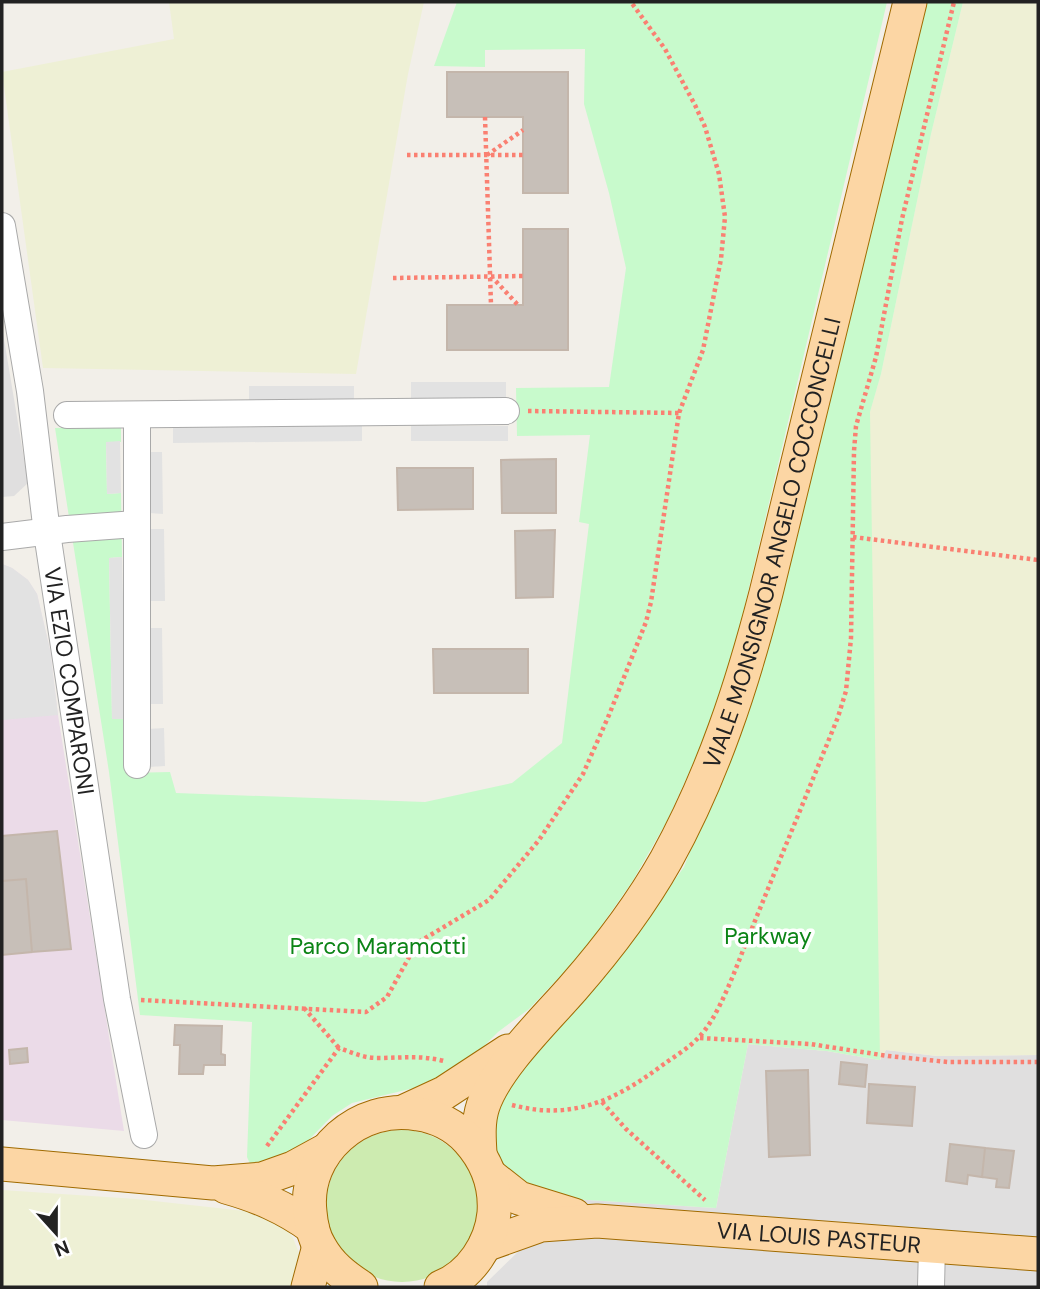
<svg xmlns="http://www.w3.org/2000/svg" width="1040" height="1289" font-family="'DM Sans',sans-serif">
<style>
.residential{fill:#e0dfdf}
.industrial{fill:#ebdbe8}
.farmland{fill:#eef0d5}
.grass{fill:#cdebb0}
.park{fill:#c8facc}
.parking{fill:#e2e2e2}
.building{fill:#c7bfb8;stroke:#c4b6ab;stroke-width:2}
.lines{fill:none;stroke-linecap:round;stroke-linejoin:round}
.minor-casing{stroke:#a9a9a9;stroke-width:28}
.major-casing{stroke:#a06b00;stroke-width:35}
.path{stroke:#fa8072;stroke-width:4.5;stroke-dasharray:3.5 3.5;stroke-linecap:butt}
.minor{stroke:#fff;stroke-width:26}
.major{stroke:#fcd6a4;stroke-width:33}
.labels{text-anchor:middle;stroke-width:7;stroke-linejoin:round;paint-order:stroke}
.street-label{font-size:23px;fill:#222;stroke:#fff}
.park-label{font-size:23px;fill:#0c8416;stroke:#fff}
</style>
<rect width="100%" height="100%" fill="#f2efe9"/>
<!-- residential -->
<path class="residential" d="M2,327L28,483L14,496L2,497Z
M748,1044L827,1051L880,1060L886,1050L937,1056L1038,1055V1287H487V1282L528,1242L539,1197L716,1208Z"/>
<!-- industrial -->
<path class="industrial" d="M2,564L12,568L28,580L37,594L50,650L58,715L124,1131L2,1120Z"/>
<!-- farmland -->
<path class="farmland" d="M169,2H424L408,74L356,374L43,368L2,72L174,39Z
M963,2H1038V1055L937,1056L886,1050L880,1060L827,1051L748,1044L862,439L881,374L931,134Z
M2,1190L136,1199L264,1213L286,1228L293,1238L299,1253L301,1287H2Z"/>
<!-- grass -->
<path class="grass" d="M326 1206a76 76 0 1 1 152 0a76 76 0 1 1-152 0Z"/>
<!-- park -->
<path class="park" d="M457,2H887L735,647L705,737L667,821L632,882L583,952L529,1009L498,1032L465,1065L422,1086L352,1103L332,1116L295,1154L254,1173L247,1157L252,1022L140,1015L109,772L55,428L121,427V442H106L107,494L121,493L122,557L109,558L112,719H126V773L170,772L176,793L425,802L512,783L562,743L589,524L579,522L590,435L517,436L516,388L609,387L626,268L609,193L584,104L585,49L485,50V67L434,66Z
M925,2H963L931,134L881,374L870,412L880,1060L827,1051L748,1044L716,1208L539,1197L503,1168L491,1142L496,1105L532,1059L610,969L684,867L766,657Z"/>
<!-- parking -->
<path class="parking" d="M411,382H506V400H411Z
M249,386H354V401L249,402Z
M362,425V441L173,443V427Z
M411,426H508V441H411Z
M120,441L121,493L107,494L106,442Z
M148,452H162L163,514L149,513Z
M147,529H164L165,601H149Z
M122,557L126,719H112L109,558Z
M2,564L12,568L28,580L37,594L50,650L58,715L2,720Z
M147,628H162L163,704H148Z
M164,728L165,766L149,767L148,729Z"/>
<!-- building -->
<path class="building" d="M447,72H568V193H523V117H447Z
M523,229H568V350H447V305H523Z
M556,459V513H502L501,460Z
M397,468H473V509L398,510Z
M555,530L553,597L516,598L515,531Z
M433,649H528V693H434Z
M57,831L71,949L32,952L26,879L2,881V836Z
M26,879L32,952L2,955V881Z
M175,1025L222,1026L221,1054L225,1055V1065H204L203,1074H179L180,1045H174Z
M27,1048L28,1062L10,1064L9,1050Z
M841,1062L867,1065L865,1087L839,1084Z
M808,1070L810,1155L769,1157L766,1071Z
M869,1084L915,1087L912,1126L867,1123Z
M950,1144L985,1148L982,1177L968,1175L967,1184L946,1181Z
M985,1148L1014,1151L1009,1188L996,1187L997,1179L982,1177Z"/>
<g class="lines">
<!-- minor casing -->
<g class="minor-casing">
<g id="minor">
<path id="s1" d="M2,226L30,391L47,533L117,999L144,1135"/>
<path d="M67,415L506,411"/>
<path d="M2,537L67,529L136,524"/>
<path d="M137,765V416"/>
<path d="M931,1287L932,1246"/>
</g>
</g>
<!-- major casing -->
<g class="major-casing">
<g id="major">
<path d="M405,1111L444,1093L508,1051"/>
<path id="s2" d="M480,1153C479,1137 478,1121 483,1106C496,1067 546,1019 573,988C608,948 640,906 666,860C713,775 742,686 766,593L910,2"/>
<path d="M2,1164L213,1183L262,1179L293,1168L326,1150"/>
<path d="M491,1176L519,1198L574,1215"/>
<path d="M226,1187C258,1196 284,1207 312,1227"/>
<path id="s3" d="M485,1245L541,1225L597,1221L1038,1254"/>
<path d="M308,1287L319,1246"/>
<path d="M361,1287C344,1276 330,1265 320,1247C313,1236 311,1224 310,1212C303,1152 360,1103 418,1114C438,1117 455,1126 468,1140C487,1161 496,1185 494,1213C491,1244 471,1275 441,1287"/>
</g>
</g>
<!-- path -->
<path class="path" d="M485,117L491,305
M407,155H523
M487,155L523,130
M491,276L518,305
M393,278L523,276
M528,411L679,413
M853,537L1038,560
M141,1000L366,1012L387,997L417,943L489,900L539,840L583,774L609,715L646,622L651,602L679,413L703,350L721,259L725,217L719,174L705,127L695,105L665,49L631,2
M304,1008L339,1048
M700,1038L810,1044L888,1056L948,1062H1038
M602,1102L626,1129L705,1200
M512,1105C573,1121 616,1100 664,1064C675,1056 689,1048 698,1038C717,1020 734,973 744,948C775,871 807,794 838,717L846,691L851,638L854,451L856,426L876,357L902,219L954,2
M267,1146L339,1048C351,1052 363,1058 377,1058C400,1058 421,1055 444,1061"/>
<!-- minor -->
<use href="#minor" class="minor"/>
<!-- major -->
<use href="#major" class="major"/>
</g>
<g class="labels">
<!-- street labels -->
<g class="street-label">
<text dy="8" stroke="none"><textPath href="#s2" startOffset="691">VIALE MONSIGNOR ANGELO COCCONCELLI</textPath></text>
<text dy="8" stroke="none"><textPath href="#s1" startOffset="460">VIA EZIO COMPARONI</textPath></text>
<text dy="8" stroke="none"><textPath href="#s3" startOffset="338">VIA LOUIS PASTEUR</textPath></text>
</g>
<!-- park labels -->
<g class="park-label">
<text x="768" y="944">Parkway</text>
<text x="378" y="954">Parco Maramotti</text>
</g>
</g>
<!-- border -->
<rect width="1040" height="1289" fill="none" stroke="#222222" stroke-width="7"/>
<!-- north arrow -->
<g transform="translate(56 1233) rotate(159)" stroke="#ffffff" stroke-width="5" paint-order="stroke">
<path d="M0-5L12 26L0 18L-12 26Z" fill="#222222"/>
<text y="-10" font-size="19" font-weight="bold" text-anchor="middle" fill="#222222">N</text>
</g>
</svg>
